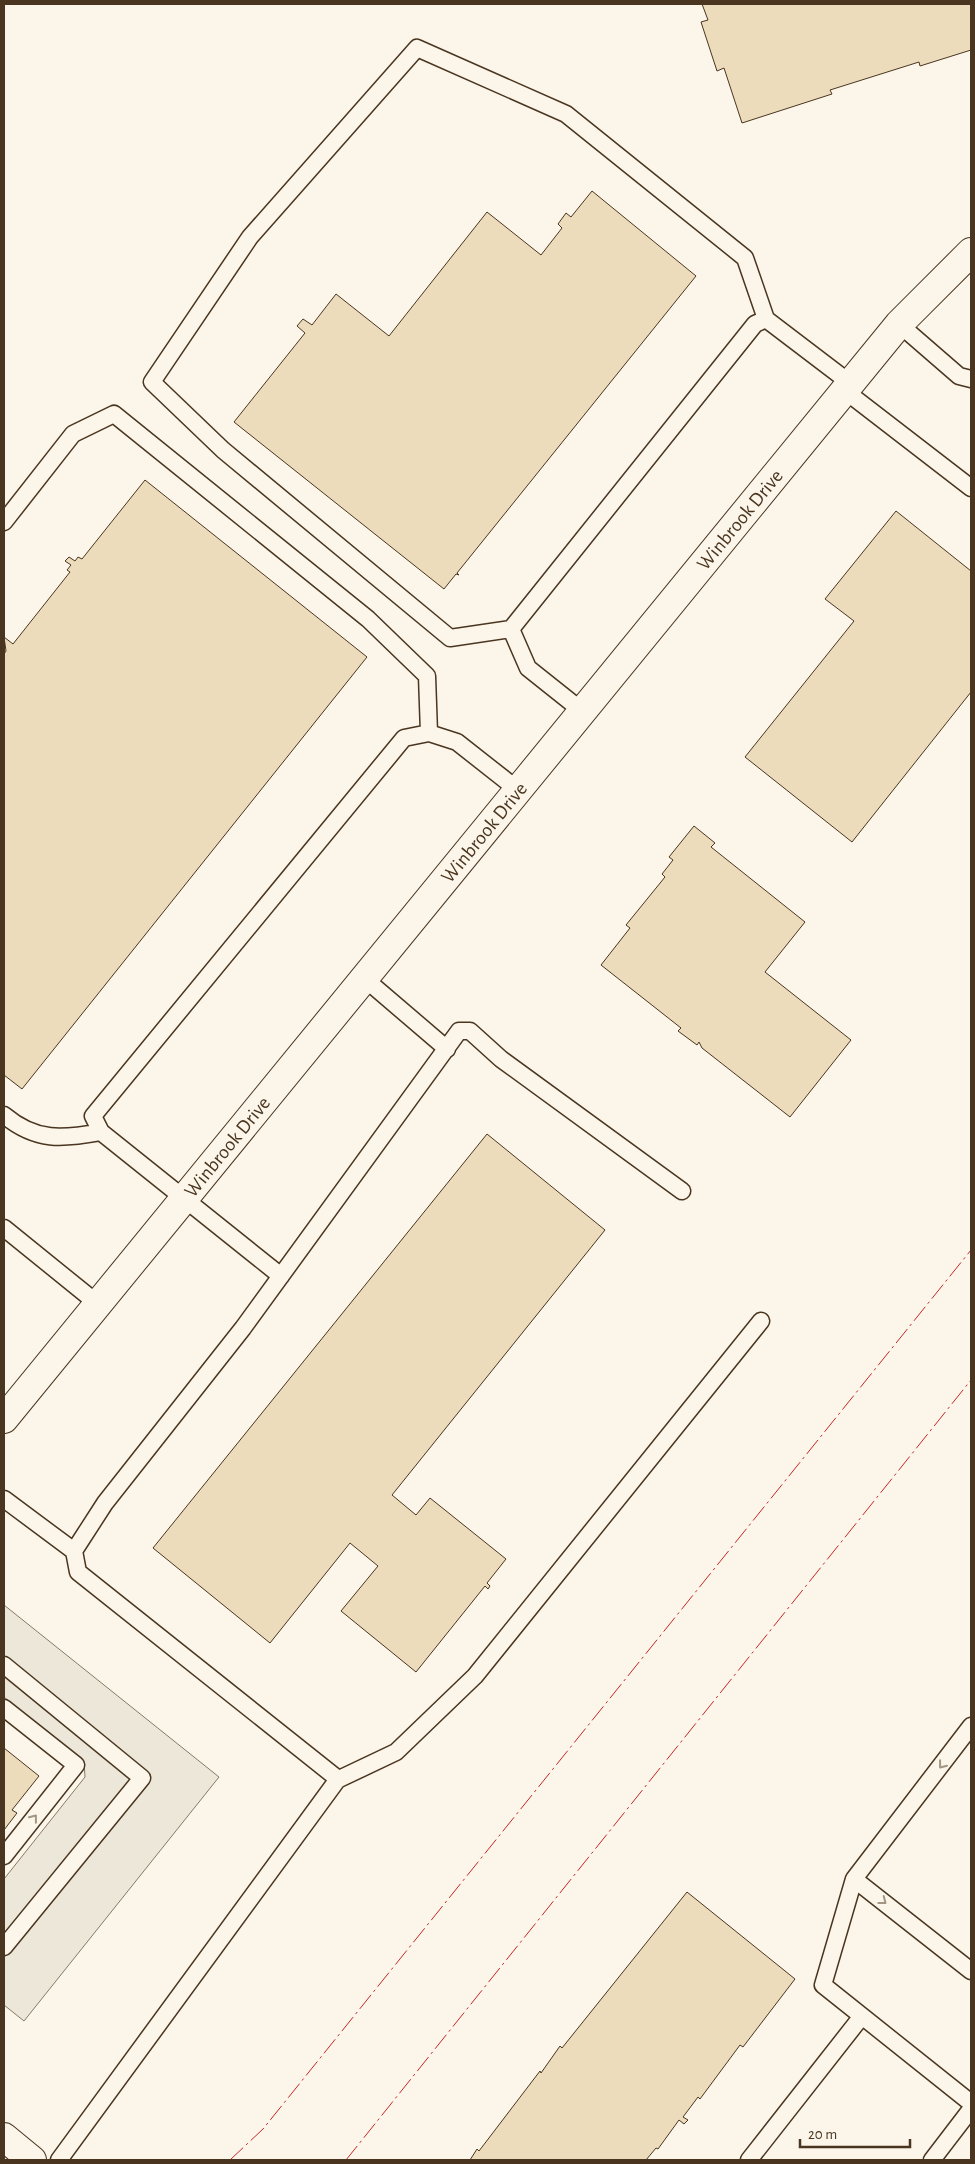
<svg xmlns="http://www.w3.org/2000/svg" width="975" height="2164" font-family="'Alegreya Sans',sans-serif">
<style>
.parking{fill:#ede7d9;stroke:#887966}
.building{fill:#ecdcbc;stroke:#4a3520}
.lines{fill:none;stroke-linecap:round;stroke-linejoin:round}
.service-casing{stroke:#4a3520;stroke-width:19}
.tertiary-casing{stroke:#4a3520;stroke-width:30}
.primary-casing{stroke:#4a3520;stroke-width:30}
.service{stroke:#fbf6e9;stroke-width:16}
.tertiary{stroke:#fbf6e9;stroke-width:28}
.primary{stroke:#fbf6e9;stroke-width:28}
.power{stroke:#c62828;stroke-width:1;stroke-dasharray:18 4 2.5 4;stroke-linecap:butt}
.oneway{stroke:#a29684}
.labels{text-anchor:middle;stroke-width:4;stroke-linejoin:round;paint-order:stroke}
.street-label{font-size:20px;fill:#4a3520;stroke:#fbf6e9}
</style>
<rect width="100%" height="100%" fill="#fbf6e9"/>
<!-- parking -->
<path class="parking" d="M4,1605L219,1777L24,2021L4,2005V1879L85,1777L84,1761L4,1697Z"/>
<!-- building -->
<path class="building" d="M702,4H971V50L920,66L919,62L830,90L832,94L742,123L724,68L717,71L701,22L708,20Z
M592,191L696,276L457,573L459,575L456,574L444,589L234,422L305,333L297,326L303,319L312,325L336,294L389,336L487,212L541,255L562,228L558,224L566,213L571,217Z
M145,480L367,657L22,1089L4,1075V654L6,651L4,637L13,644L70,572L67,570L71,565L65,561L69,557L75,561L78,557L82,559Z
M896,511L971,571V692L852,842L745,757L854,621L825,599Z
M694,826L715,843L711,847L805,922L765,972L851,1040L790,1117L702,1048L699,1042L697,1045L678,1031L681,1028L601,965L630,928L626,925L665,877L662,874L673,860L669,857Z
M487,1134L605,1230L392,1495L416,1515L430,1498L506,1559L487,1583L490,1586L488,1589L485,1586L416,1672L341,1611L378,1566L350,1543L270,1643L153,1548Z
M4,1748L39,1776L12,1810L17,1813L4,1830Z
M687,1892L795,1979L743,2047L740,2045L700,2099L698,2097L683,2117L688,2120L684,2124L679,2120L658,2149L656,2148L646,2160H470L477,2149L479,2151L540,2071L541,2073L560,2046L562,2048Z"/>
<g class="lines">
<!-- service casing -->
<g class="service-casing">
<path id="service" d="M899,324L959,376L971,379
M844,390L971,488
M4,522L73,434L114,414L368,619L427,676L429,733
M511,629L450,638L223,450L152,382L250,237L417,48L566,114L745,258L766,319
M582,711L528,668L511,629L755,324L766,319L850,383
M364,978L447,1049
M4,1115C36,1142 63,1139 101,1132
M4,1228L98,1304
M281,1276L101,1132L93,1116L404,738L429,733L457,742L518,790
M4,1499L74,1551
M4,1665L142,1778L4,1947
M4,1708L76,1765L4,1856
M971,1726L854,1879L971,1971
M337,1780L396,1752L475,1676L761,1321
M854,1879L823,1985L971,2103
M59,2160L338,1779L78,1572L74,1551L105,1503L243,1328L459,1031H470L501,1059L682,1191
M749,2160L862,2016
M932,2160L971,2109"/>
</g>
<!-- tertiary casing -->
<g class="tertiary-casing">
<g id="tertiary">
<path id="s1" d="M4,1419L899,324L971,252"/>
</g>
</g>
<!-- primary casing -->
<g class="primary-casing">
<path id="primary" d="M4,2137L32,2160"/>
</g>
<!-- service -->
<use href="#service" class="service"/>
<!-- tertiary -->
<use href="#tertiary" class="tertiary"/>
<!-- primary -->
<use href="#primary" class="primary"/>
<!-- power -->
<path class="power" d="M230,2160L263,2129L971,1250
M346,2160L971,1380"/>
</g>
<!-- one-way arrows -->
<defs><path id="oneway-chevron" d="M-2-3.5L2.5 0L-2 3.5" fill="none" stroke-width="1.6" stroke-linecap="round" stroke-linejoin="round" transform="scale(1.25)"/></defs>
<g class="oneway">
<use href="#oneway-chevron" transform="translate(942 1765) rotate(128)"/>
<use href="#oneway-chevron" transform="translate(34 1818) rotate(-52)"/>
<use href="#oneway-chevron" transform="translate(883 1901) rotate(38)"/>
</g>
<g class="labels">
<!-- street labels -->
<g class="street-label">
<text dy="7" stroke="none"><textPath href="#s1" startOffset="1162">Winbrook Drive</textPath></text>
<text dy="7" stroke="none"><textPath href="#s1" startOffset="758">Winbrook Drive</textPath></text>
<text dy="7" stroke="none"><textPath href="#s1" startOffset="352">Winbrook Drive</textPath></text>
</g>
</g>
<!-- border -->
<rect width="975" height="2164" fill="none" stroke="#4a3520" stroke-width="10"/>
<!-- scale -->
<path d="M800 2139v8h110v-8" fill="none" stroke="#4a3520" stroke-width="2.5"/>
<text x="808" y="2139" font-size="15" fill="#4a3520" stroke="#fbf6e9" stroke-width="4" paint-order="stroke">20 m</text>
</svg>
